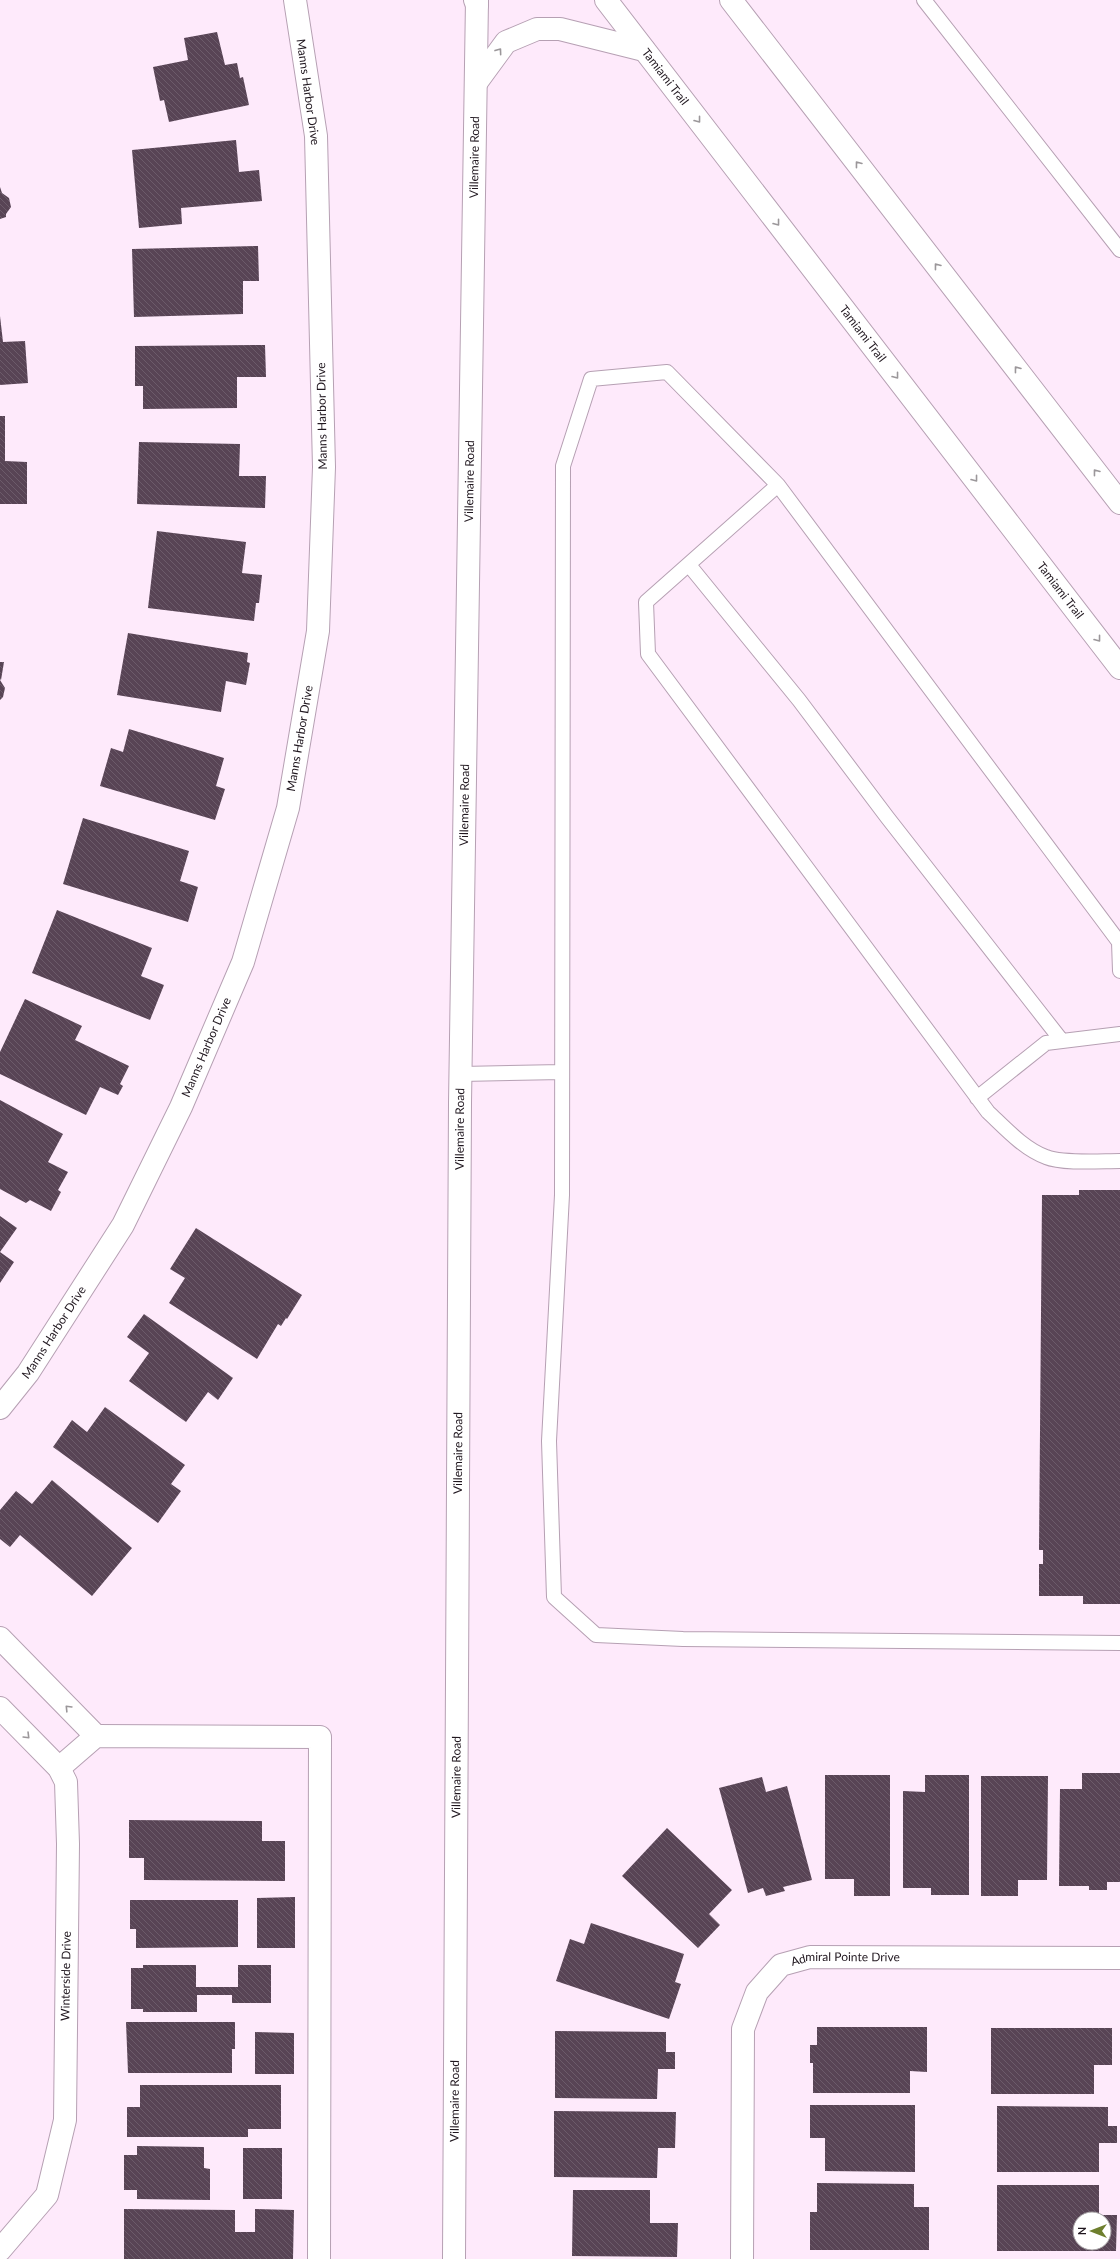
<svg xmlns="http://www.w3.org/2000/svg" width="1120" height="2259" font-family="Lato,sans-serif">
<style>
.building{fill:url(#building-back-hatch);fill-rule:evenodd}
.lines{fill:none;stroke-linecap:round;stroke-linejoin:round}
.service-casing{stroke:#b6a0b3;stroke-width:16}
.minor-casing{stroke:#b6a0b3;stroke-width:24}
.primary-casing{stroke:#b6a0b3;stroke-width:24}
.service{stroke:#fff;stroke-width:14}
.minor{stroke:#fff;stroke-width:22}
.primary{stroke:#fff;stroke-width:22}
.oneway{stroke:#9b979a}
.labels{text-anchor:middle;stroke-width:4;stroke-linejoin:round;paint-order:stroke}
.street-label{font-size:12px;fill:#20171f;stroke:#fff}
</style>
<defs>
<pattern id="building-back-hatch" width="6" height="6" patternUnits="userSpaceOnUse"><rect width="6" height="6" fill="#584455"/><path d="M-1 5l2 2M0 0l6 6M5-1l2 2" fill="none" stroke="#6c5b6a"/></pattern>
</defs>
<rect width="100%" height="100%" fill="#feeafb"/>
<!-- building -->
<path class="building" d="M217,32L225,65L237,63L240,78L243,77L249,105L169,122L164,100L160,101L153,67L188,60L184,38Z
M236,140L239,172L259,170L262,201L181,208L182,224L139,228L132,150Z
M0,187L2,193L9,198L11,207L6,214V217L0,219Z
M258,246L259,281H243V314L134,317L132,249Z
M0,316L3,342L25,341L28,383L0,385Z
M265,345L266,377H237V408L143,409V386H135V346Z
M0,416H5V461L27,462V504H0Z
M139,442L240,444L239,476H266L265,508L137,504Z
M157,531L246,542L242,573L262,575L259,603H256L254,621L148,608Z
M128,633L248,653L247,662L250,663L246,685L226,681L221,712L117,695Z
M0,662H4L1,680L0,679Z
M0,680L5,688L3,697L0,700Z
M129,729L224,758L216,786L225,789L215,820L100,786L111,748L123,752Z
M83,818L189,851L180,881L198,887L188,922L63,884Z
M57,910L152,948L141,976L164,985L150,1020L32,973Z
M25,999L82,1026L75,1040L129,1066L120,1084L123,1086L118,1095L100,1087L86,1115L0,1074V1052Z
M0,1100L63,1134L48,1162L68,1172L58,1190L61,1192L51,1211L30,1200L26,1203L0,1189Z
M1079,1190H1120V1604H1083V1596H1039V1564H1043V1550H1039L1042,1195H1079Z
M0,1216L17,1228L0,1252Z
M196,1228L302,1295L287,1319L286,1318L281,1326L278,1324L257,1359L169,1303L185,1278L170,1269Z
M0,1252L14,1262L0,1283Z
M144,1314L233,1378L218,1400L208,1392L186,1422L129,1381L149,1353L127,1337Z
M105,1407L185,1465L171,1484L181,1491L158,1523L53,1447L72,1420L87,1432Z
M52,1480L132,1548L92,1596L20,1535L10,1547L0,1539V1510L16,1491L32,1504Z
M1082,1773H1120V1882H1107V1890H1089V1886H1059L1060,1789H1082Z
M825,1775H890V1896H854V1879H825Z
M925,1775H969V1895H931V1888H903V1791L925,1792Z
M981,1776H1048L1047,1880H1018V1896H981Z
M762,1777L766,1792L787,1786L812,1880L783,1887L785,1891L766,1896L763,1888L748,1893L719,1788Z
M129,1820L262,1821V1841H285V1881L144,1880V1858H129Z
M667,1828L732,1890L709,1914L720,1925L698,1948L622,1876Z
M295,1897V1948H257V1898Z
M130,1900H238V1947L136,1948V1929H130Z
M591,1923L684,1954L675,1982L681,1984L669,2019L556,1981L570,1939L584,1944Z
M143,1965H196V1987H238V1965H271V2003H232V1995H197V2012H143V2009H131V1968H143Z
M126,2022H235V2049H232V2073H128Z
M817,2027H927V2072L910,2071V2093H813V2063H810V2045H817Z
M991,2028H1112V2065H1094V2094H991Z
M555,2031L666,2032V2052H675V2069H658L657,2099L555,2098Z
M255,2032L294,2033V2074H255Z
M140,2085H281V2129H248V2137H127V2107H140Z
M810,2105H915V2172L825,2171V2138H810Z
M997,2106L1108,2107V2126H1117V2143H1099V2172H997Z
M554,2111L676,2112L675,2148H658L657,2178L554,2177Z
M137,2146L204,2147V2168L210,2169V2200L137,2199V2190H124V2155H137Z
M243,2148H282V2199H243Z
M817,2183L914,2184V2207H929V2250H810V2212H817Z
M997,2185H1099V2215H1117L1116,2251H997ZM1080,2219H1104V2243H1080Z
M573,2190H650V2223H678L677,2257L572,2256Z
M124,2209L235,2210V2232H255V2209L294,2210L293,2259H124Z"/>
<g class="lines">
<!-- service casing -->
<g class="service-casing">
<path id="service" d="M924,0L1120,250
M778,485L1119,942L1120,971
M689,565L799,700L887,817L1062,1041
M461,1074L562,1072
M977,1098L1046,1043L1120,1034
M1120,1161C1101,1161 1063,1164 1046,1157C1024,1149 1005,1128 988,1112L648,654L646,602L778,485L667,372L591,379L563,466L562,1195L549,1441L554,1597L596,1635L683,1639L1120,1643"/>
</g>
<!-- minor casing -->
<g class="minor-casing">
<g id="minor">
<path id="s1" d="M0,1408L28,1373L123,1225L181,1107L243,962L288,808L318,631L324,467L316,136L295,0"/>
<path d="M0,1638L96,1736"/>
<path d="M0,1708L59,1768L66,1782L68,1844L65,2120L47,2195L0,2250"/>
<path d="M59,1768L96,1736L320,1737L319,2259"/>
<path id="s2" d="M454,2259L460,1103L477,0"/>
<path id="s3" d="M742,2259L743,2029L757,1992L781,1965L810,1957L1120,1958"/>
</g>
</g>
<!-- primary casing -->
<g class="primary-casing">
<g id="primary">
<path d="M475,0L477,5"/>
<path id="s4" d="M606,0L1120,668"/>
<path d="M731,0L1120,503"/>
<path d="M476,83L506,42L537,29H560L644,50"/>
</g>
</g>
<!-- service -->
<use href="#service" class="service"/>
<!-- minor -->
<use href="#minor" class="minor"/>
<!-- primary -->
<use href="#primary" class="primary"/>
</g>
<!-- one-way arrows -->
<defs><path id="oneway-chevron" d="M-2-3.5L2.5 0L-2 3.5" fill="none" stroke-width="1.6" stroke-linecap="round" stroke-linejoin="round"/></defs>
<g class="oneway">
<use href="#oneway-chevron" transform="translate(499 51) rotate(-54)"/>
<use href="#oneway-chevron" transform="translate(698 120) rotate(52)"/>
<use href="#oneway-chevron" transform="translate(858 164) rotate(-128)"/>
<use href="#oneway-chevron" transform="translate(777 223) rotate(52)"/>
<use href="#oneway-chevron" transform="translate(937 266) rotate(-128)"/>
<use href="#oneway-chevron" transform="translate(1017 369) rotate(-128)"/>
<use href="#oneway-chevron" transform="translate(896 376) rotate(52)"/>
<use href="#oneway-chevron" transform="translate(1096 472) rotate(-128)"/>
<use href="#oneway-chevron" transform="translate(975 479) rotate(52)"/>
<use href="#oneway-chevron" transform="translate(1098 639) rotate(52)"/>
<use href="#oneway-chevron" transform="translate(68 1708) rotate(-134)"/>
<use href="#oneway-chevron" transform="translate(27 1736) rotate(45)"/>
</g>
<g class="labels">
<!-- street labels -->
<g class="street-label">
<text dy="4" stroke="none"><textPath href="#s4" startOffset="97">Tamiami Trail</textPath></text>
<text transform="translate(308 92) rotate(82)" y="4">Manns Harbor Drive</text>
<text dy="4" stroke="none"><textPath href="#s2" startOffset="2102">Villemaire Road</textPath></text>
<text dy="4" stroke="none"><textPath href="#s4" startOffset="421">Tamiami Trail</textPath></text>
<text transform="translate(322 416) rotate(-91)" y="4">Manns Harbor Drive</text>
<text dy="4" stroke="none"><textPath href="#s2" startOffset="1778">Villemaire Road</textPath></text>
<text dy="4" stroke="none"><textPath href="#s4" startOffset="745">Tamiami Trail</textPath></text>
<text dy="4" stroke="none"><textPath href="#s1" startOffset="741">Manns Harbor Drive</textPath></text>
<text dy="4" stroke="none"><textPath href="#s2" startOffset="1454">Villemaire Road</textPath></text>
<text dy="4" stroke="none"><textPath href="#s1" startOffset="417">Manns Harbor Drive</textPath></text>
<text dy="4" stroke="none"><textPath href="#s2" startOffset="1130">Villemaire Road</textPath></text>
<text dy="4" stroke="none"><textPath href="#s1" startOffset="93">Manns Harbor Drive</textPath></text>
<text dy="4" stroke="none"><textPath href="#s2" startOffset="806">Villemaire Road</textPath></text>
<text dy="4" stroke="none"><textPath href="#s2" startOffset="482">Villemaire Road</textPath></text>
<text dy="4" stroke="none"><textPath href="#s3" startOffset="371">Admiral Pointe Drive</textPath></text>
<text transform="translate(66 1976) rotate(-89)" y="4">Winterside Drive</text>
<text dy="4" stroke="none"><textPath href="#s2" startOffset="158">Villemaire Road</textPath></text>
</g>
</g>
<!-- north arrow -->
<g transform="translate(1092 2231) rotate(270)"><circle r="19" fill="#ffffff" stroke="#a6a2a5"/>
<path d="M0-3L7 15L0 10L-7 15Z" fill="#6e7f2e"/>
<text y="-6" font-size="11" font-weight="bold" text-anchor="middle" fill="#20171f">N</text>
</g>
</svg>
